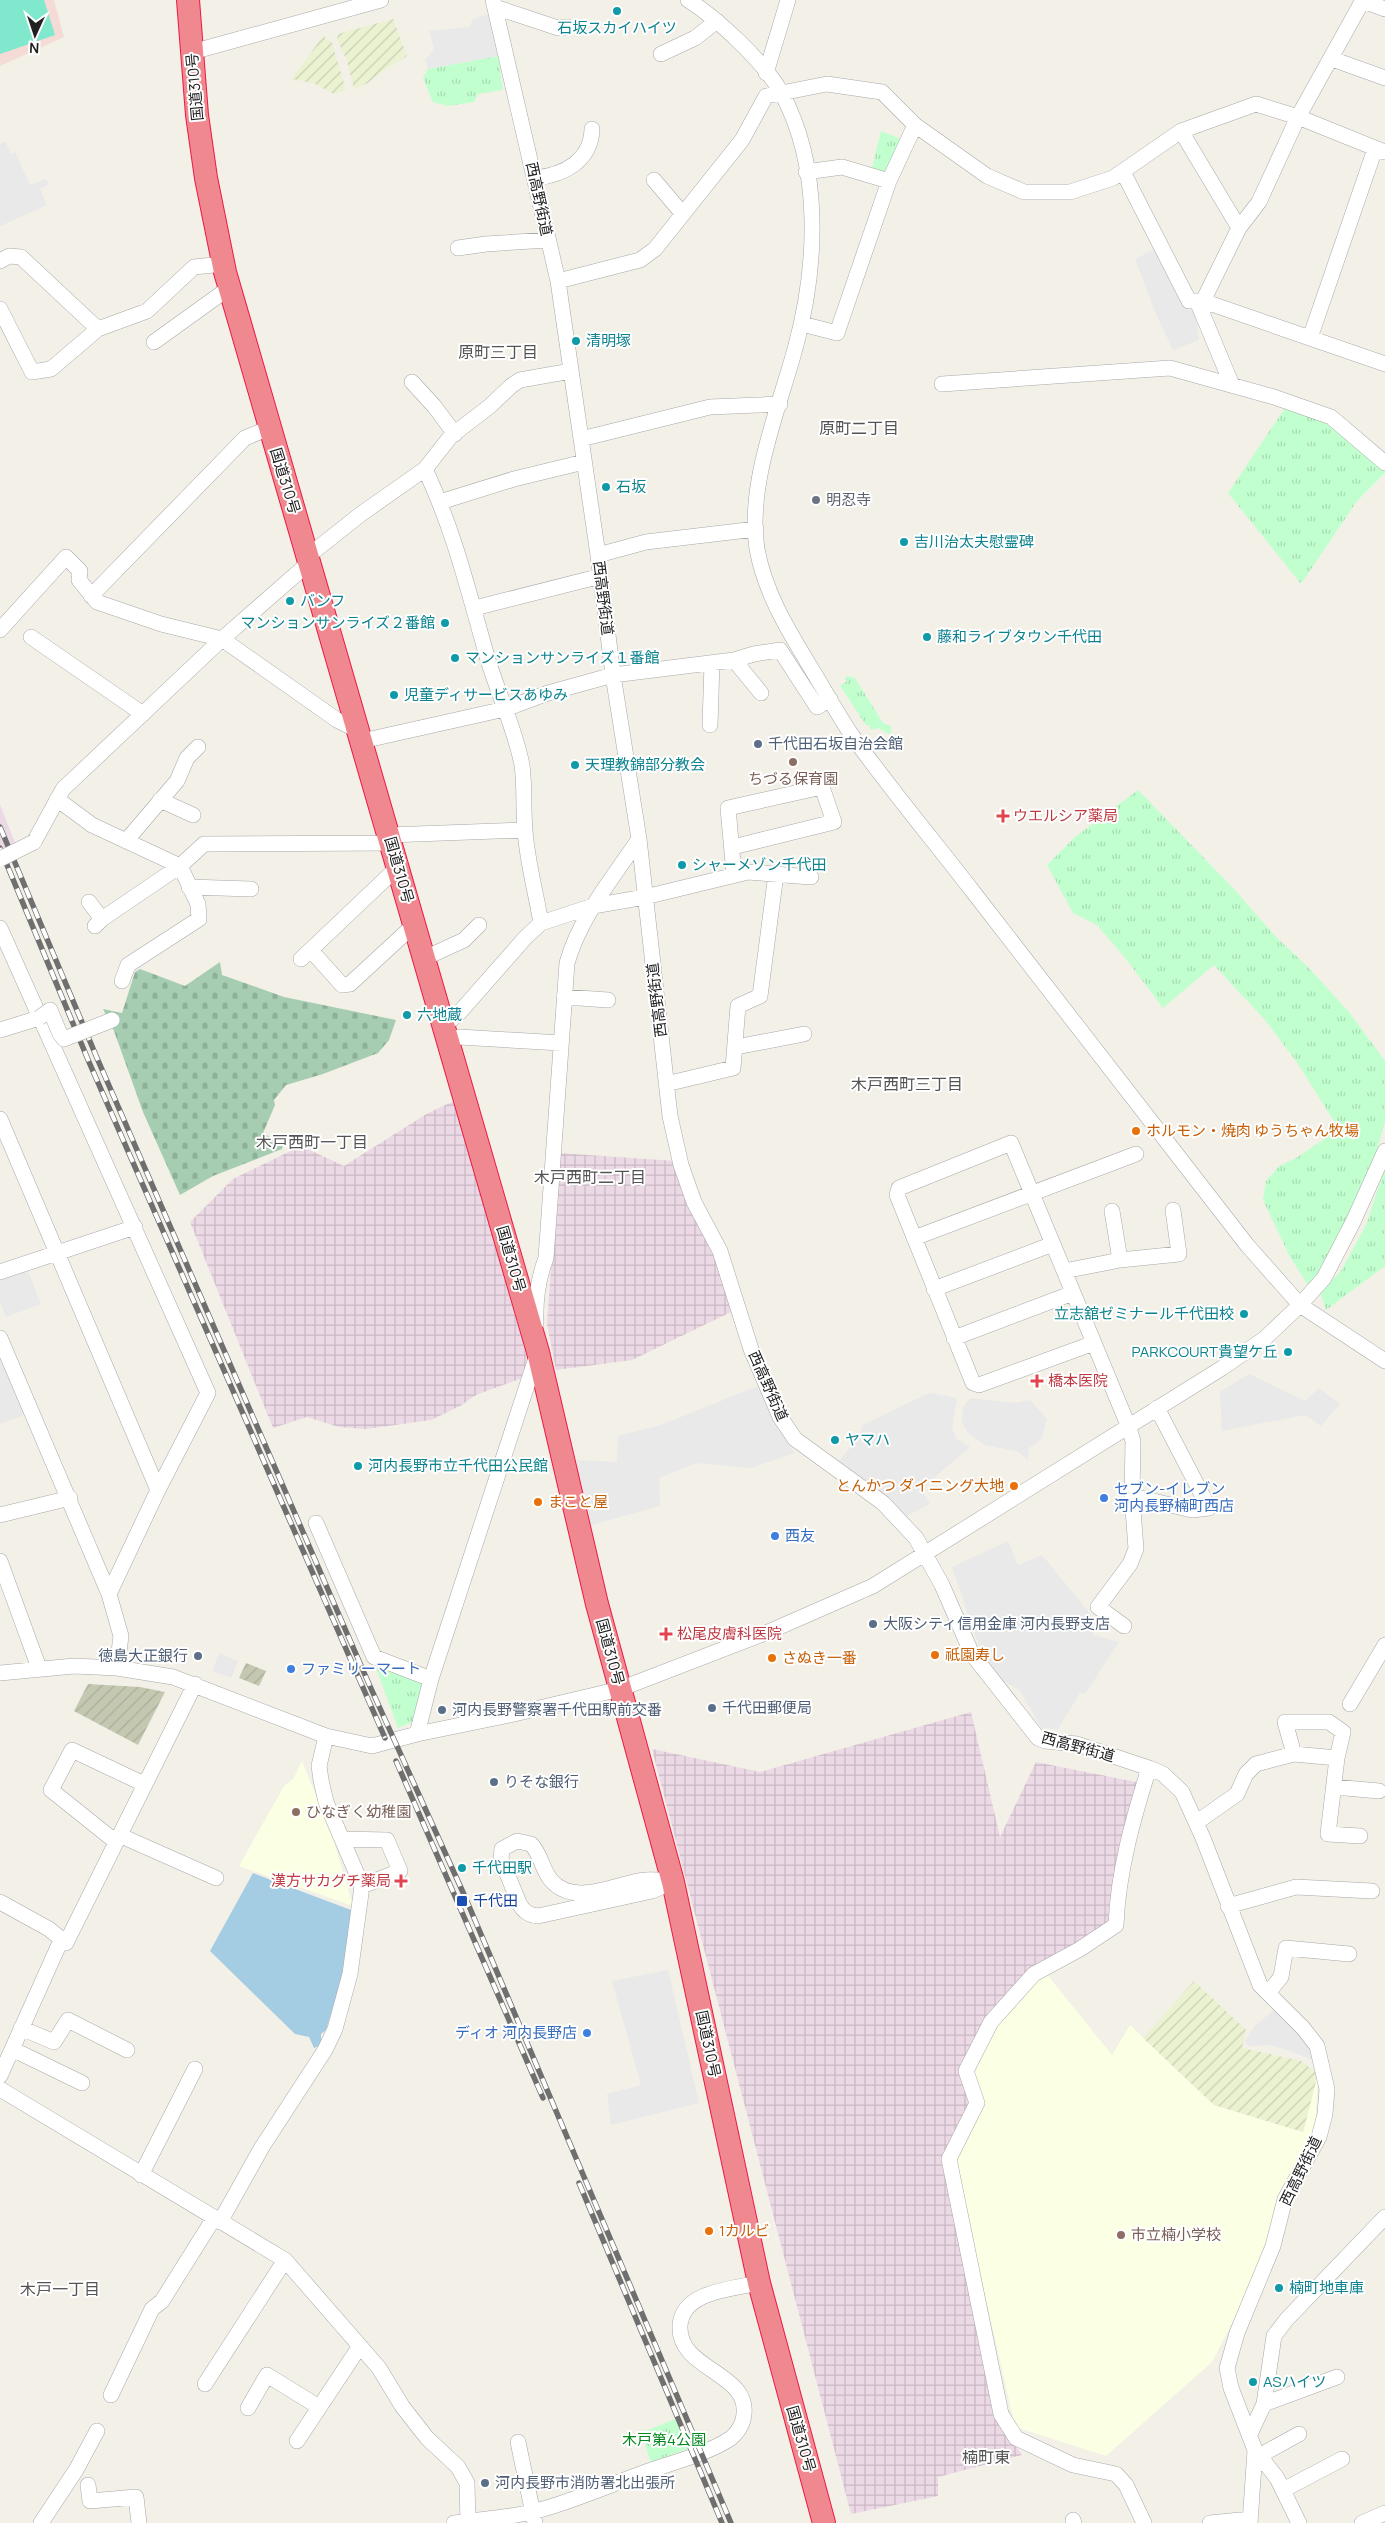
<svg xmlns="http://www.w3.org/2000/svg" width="1385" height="2523" font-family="Manrope,'Noto Sans JP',sans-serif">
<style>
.commercial{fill:#f4dbd6}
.industrial{fill:url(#industrial-grid)}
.education{fill:#fbffe4}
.railway{fill:#ecd9e6}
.construction{fill:url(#construction-furrows)}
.farmland{fill:url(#farmland-furrows)}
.cemetery{fill:url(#cemetery-stones)}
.park{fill:url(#park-tufts)}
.pitch{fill:#7fe8cd}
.parking{fill:#e9e9e9}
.water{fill:#a4cde3}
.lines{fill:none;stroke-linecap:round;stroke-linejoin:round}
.minor-casing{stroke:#a8a8a8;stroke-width:16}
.highway-casing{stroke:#ec1946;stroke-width:24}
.minor{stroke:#fff;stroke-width:15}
.highway{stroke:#f0898f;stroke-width:22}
.rail-casing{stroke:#6f6f6f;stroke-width:5.5}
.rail{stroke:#fff;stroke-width:4;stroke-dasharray:11;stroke-linecap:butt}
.minor-bridge-casing{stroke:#a8a8a8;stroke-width:16;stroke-linecap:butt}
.minor-bridge{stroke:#fff;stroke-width:15}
.culture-dot{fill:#0f9aa8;stroke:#fff;stroke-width:2}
.worship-dot{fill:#6b7280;stroke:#fff;stroke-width:2}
.service-dot{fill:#5c6f8a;stroke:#fff;stroke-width:2}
.education-dot{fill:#8d6e63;stroke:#fff;stroke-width:2}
.health-dot{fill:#e0444e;stroke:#fff;stroke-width:2}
.food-dot{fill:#e8710a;stroke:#fff;stroke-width:2}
.shop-dot{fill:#3f7fe0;stroke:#fff;stroke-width:2}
.transit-dot{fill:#1a4fb4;stroke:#fff;stroke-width:2}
.labels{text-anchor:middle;stroke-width:4;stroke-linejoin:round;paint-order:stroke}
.culture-label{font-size:15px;fill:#0d838f;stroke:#fff;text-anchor:start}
.street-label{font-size:15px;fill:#212121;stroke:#fff}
.worship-label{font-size:15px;fill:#5b616d;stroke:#fff;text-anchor:start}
.service-label{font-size:15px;fill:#4e5e75;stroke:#fff;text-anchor:start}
.education-label{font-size:15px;fill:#785e54;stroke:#fff;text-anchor:start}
.health-label{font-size:15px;fill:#be3a42;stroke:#fff;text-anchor:start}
.food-label{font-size:15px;fill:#c56008;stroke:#fff;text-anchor:start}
.shop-label{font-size:15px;fill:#366cbe;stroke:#fff;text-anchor:start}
.transit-label{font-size:15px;fill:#164399;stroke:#fff;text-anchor:start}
.park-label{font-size:15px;fill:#02871e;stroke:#fff}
.neighbourhood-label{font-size:16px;fill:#545454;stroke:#fff}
</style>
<defs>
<pattern id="industrial-grid" width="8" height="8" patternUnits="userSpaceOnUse" patternTransform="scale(1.25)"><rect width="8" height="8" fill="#ecd9e6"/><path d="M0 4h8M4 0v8" fill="none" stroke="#cabac5"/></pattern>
<pattern id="construction-furrows" width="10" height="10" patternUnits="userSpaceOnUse" patternTransform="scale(1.25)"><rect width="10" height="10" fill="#c5c8b1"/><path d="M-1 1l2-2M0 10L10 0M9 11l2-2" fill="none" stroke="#a9ac98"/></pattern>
<pattern id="farmland-furrows" width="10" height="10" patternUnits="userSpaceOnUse" patternTransform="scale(1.25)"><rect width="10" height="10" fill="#ebf2d1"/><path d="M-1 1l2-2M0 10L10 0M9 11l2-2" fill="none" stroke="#c9cfb3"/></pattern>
<pattern id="cemetery-stones" width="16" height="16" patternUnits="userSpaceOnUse" patternTransform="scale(1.25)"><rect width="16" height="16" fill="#a6cdb1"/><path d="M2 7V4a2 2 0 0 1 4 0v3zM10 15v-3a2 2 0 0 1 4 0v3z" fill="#8fb098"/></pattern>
<pattern id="park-tufts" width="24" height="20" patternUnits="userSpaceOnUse" patternTransform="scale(1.25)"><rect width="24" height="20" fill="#c2ffcf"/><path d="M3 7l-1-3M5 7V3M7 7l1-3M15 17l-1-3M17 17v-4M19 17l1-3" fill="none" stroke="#a6dab1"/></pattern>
</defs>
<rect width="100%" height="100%" fill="#f2f0e7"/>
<!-- commercial -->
<path class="commercial" d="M0,0H54L64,37L0,66Z"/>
<!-- industrial -->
<path class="industrial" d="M454,1101L526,1355L525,1377L476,1395L460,1406L431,1420L366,1429L339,1427L307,1417L273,1428L190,1222L233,1179L301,1146L344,1166L428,1113Z
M559,1153L676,1161L716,1256L731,1301V1312L632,1360L556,1370L547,1324Z
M971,1712L1000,1837L1036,1762L1141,1783L1110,1925L1031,1971L972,2106L945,2159L995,2412L1022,2455L938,2477V2496L851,2514L652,1749L760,1772Z"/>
<!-- education -->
<path class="education" d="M302,1761L333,1838L353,1906L239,1866L284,1786L293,1779Z
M1045,1972L1112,2055L1130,2025L1214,2105L1303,2132L1318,2074L1315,2134L1259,2271L1212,2362L1106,2456L1015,2427L954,2158L983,2102L972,2073L997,2016Z"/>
<!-- railway -->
<path class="railway" d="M0,805L16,845L0,851Z"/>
<!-- construction -->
<path class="construction" d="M246,1663L266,1671L259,1686L239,1678Z
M88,1684L140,1687L165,1692L138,1745L74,1711Z"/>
<!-- farmland -->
<path class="farmland" d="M393,19L407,56L381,72L368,83L354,89L347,61L337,39L338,34Z
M323,36L332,43L346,90L334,94L313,83L292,79Z
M1194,1981L1246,2030L1242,2048L1301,2061L1318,2074L1303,2132L1214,2105L1143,2038Z"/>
<!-- cemetery -->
<path class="cemetery" d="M220,962L222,975L284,997L396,1020L389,1040L378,1053L323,1074L286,1085L274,1100L275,1105L263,1133L283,1144L282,1149L213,1176L180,1195L143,1112L114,1031L103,1009L122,1013L135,972L140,969L185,986Z"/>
<!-- park -->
<path class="park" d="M498,56L503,90L478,94L474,102L448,106L433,102L423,78L428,69Z
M881,131L901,139L887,171L881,172L872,168Z
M1287,405L1327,420L1385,468V473L1357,501L1301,584L1228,493Z
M848,676L855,678L883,723L891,726V735L878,728L871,730L869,725H866L840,686L847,681L845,677Z
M1138,790L1234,889L1276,937L1307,966L1349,1012L1385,1061V1121L1377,1150L1368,1175L1325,1266L1308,1285L1290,1257L1263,1200L1266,1181L1279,1166L1296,1158L1339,1129L1296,1061L1265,1020L1214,965L1163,1008L1126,959L1097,925L1073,913L1047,865L1075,837Z
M1385,1168V1266L1326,1310L1320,1293L1341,1271L1366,1225Z
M376,1668L397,1672L425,1683L415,1721L398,1728Z
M675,2419L687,2449L651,2462L641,2433Z"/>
<!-- pitch -->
<path class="pitch" d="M0,0H44L55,35L0,54Z"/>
<!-- parking -->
<path class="parking" d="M490,13L498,56L428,69L425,60L434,49L429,31L469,27L473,19Z
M5,141L11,154L15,152L30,185L46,179L49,184L40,189L47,205L0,226V144Z
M1159,247L1194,303L1199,340L1173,350L1156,314L1135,259Z
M28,1271L41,1304L6,1317L0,1302V1280Z
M0,1352L29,1413L0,1424Z
M1249,1374L1305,1401L1319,1388L1340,1404L1321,1426L1305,1415L1222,1431L1220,1392Z
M758,1386L794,1453L751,1468L696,1463L659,1478L660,1506L591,1525L576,1460L617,1462L618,1436L661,1425Z
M929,1393L957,1398L952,1429L957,1439L970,1447L921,1489L930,1504L905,1517L835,1465L857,1440L863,1425Z
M970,1398L1015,1403L1030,1400L1047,1419L1042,1439L1029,1448L1028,1461L1019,1452L985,1445L968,1433L962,1423L963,1407Z
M1008,1541L1018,1565L1042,1555L1088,1611L1093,1620V1635L1119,1642L1085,1694L1080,1693L1058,1729L1041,1728L1020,1690L1001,1680L981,1652L952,1567Z
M219,1653L238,1661L231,1678L212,1671Z
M668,1970L699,2103L611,2125L607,2094L641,2085L612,1981Z
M1279,2005L1302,2029L1319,2063L1288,2050L1268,2045L1248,2046L1245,2041L1254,2027Z"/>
<!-- water -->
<path class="water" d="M253,1873L351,1910L344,1973L326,2030L321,2034V2045L314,2048L309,2037L295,2034L210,1951Z"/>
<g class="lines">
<!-- minor casing -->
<g class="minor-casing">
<path id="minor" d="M493,0L558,281L598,555L613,675L639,839L670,1116L681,1165L694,1202L720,1251L751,1349L780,1417L795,1439L883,1503L916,1538L942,1585L972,1654L1038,1738L1045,1741L1077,1744L1149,1768L1163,1774L1182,1792L1203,1838L1260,1985L1303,2028L1317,2046L1327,2089L1325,2114L1319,2137L1285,2199L1273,2246L1237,2333L1227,2368L1231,2388L1255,2450L1277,2478L1299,2523
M688,0C718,19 763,61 781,92C823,168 817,269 795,349C778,411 747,485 757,549C765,593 788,630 811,668C825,691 838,715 853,737C891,790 934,841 974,893C1065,1010 1156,1127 1247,1245L1300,1305L1385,1361
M1363,1L1385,9
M495,7L558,28L568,27
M192,52L381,0
M661,54L695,38L717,21
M1332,59L1385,78
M766,73L788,0
M1181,131L1239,228
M806,172L842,167L889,181
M1123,172L1189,301H1203L1385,364
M535,178C564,175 591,161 592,129
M654,180L682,213
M458,248L486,244L548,240
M0,261L9,256L21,257L98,329
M558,281L640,260L655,249L742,140L766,96L827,84L882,92L915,125L987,176L1024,192H1070L1113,178L1181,131L1256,104L1298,117L1385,152
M1197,301L1232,385
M1203,301L1239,228L1259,202L1298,117L1363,0
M0,309L32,372L51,369L98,329L147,311L194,267L223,264
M802,324L837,333L889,181L915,125
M1310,338L1375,149
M154,342L229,288
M412,382L434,406L455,434
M942,384L1170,368L1274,397L1331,417L1385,463
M581,439L710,407L780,404
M425,469C455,533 469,594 488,660C499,696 515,729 522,765C525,787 523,808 525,830C527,861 536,893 541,923
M440,502L514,479L584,462
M598,555L646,542L756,529
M309,560L313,552L361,514L425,469L451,436L490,406L511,386L520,380L571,371
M91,596L245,438L269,428
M475,608L601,576
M0,630L66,557L80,571L79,580L97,602L161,624L222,639L337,720L359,731
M31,637L143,714
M734,660L761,693
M710,725L712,663
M362,741L505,709L548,693L613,675L734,660L754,654L780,650L817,707L830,699
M57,799L92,825L180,866L198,904L199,919L128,965L122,981
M160,800L193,815
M389,835L525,830
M126,841L177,781L187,758L198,747
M34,842L63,789L222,639L310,562
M733,847L834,822L822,787L728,808L734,874
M189,887L251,889
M89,902L102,919
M95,926L102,919L180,866L204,844L391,843
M0,928L208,1393L158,1490L109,1594
M317,957L342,985L350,984L415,924
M425,958L464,940L479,925
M301,959L398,867
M564,997L608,1000
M445,1025L459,1013L525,938L541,923L593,906L645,897L748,872L811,877
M0,1030L39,1018
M449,1040L459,1037L561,1043
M736,1047L804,1034
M666,1084L733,1068L738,1006L760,996L776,874
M0,1119L158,1490
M1112,1211L1120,1260
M914,1238L1136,1154
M1064,1271L1120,1260L1179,1254L1173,1210
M0,1272L135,1227
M934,1289L1053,1244
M536,1323C535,1299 538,1279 546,1258L567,963C580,917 612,879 639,839
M0,1338L109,1594L121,1636L117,1668
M954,1338L1073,1293
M1094,1343L979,1385L973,1383L897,1195L899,1188L1011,1143L1128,1425L1133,1441L1132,1496L1136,1549L1130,1564L1098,1607L1124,1626
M1132,1496L1192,1510L1209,1508L1157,1408
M0,1515L70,1498
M316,1523L374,1657L431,1679
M0,1561L39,1668
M0,1673L74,1666L117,1668L173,1677L326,1736L372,1746L417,1734L514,1714L620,1689L768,1632L873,1586L1222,1368L1264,1339L1300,1305L1324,1278L1353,1222L1385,1151
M1350,1704L1385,1645
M417,1734L431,1679L537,1355
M1294,1754L1285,1722H1329L1343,1732L1337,1758L1328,1834L1360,1836
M1334,1787L1379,1791
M1197,1822L1237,1794L1246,1774L1256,1764L1294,1754L1337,1758
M119,1835L216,1878
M342,1839L387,1840L400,1871L362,1886
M517,1841L531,1844C541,1854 542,1870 551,1880C574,1908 618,1882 646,1880C655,1879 664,1881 673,1882L652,1891L538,1916C530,1915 525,1913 520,1905L501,1859L502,1849Z
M116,1842L51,1790L72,1750L144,1784
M0,1902L49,1929L66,1943L195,1684
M1228,1906L1296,1887L1372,1891
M1268,1993L1281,1977L1286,1948L1349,1954
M21,2028L54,2042L68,2020L127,2050
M12,2049L82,2083
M0,2076L62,1938
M0,2089L285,2260L379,2368L402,2406L427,2438L458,2467L467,2483L468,2523
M141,2175L195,2069
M220,2222L262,2147L325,2050L335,2029L350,1974L362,1886L326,1802L321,1780L319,1766L326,1736
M205,2384L285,2260
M111,2395L152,2309L162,2301L214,2218
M1264,2404L1337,2377
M248,2408L267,2375L319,2407
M1250,2434L1264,2404L1274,2336L1287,2319L1385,2217
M297,2441L360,2346
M518,2442L535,2523
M1259,2456L1299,2434
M88,2485L90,2501L136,2497L139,2523
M1283,2490L1342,2459
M1073,2520L1074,2523
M41,2523L76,2470L97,2431
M454,2523C480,2519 507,2518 532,2512C567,2504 609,2485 643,2473C668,2464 710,2453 731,2438C737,2433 741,2427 743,2420C755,2372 678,2372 680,2326C682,2291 732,2289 759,2283
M1144,2523L1126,2485L1116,2474L1073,2465L1016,2438L1001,2414L949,2159L977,2103L966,2071L991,2022L1034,1974L1080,1949L1116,1925C1118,1872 1133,1819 1149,1768
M1210,2523L1250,2519
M1250,2523L1255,2450
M1362,2523L1385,2513"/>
</g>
<!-- highway casing -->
<g class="highway-casing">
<path id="highway" d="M188,0L197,115L206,178L225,272L538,1352L597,1604L673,1882L759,2283L824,2523"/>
</g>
<!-- minor -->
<use href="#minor" class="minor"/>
<!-- highway -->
<use href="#highway" class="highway"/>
<!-- rail casing -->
<g class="rail-casing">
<path id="rail" d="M0,827L97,1058L369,1684L466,1899L731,2523
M0,848L89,1062L385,1738
M396,1761L543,2098
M579,2183L722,2523"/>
</g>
<!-- rail -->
<use href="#rail" class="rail"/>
<!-- minor-bridge casing -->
<g class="minor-bridge-casing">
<path id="minor-bridge" d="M0,859L34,842
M39,1018L50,1010L60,1034L64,1039L112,1020"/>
</g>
<!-- minor-bridge -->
<use href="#minor-bridge" class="minor-bridge"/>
</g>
<!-- markers -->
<g class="culture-dot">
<circle cx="617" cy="11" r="5"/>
<circle cx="576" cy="341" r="5"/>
<circle cx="606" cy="487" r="5"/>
<circle cx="904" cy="542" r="5"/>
<circle cx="290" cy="601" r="5"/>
<circle cx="445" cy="623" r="5"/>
<circle cx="927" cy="637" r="5"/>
<circle cx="455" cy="658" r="5"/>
<circle cx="394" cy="695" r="5"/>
<circle cx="575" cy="765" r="5"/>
<circle cx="682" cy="865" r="5"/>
<circle cx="407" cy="1015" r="5"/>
<circle cx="1244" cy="1314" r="5"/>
<circle cx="1288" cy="1352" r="5"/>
<circle cx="835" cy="1440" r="5"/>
<circle cx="358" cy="1466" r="5"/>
<circle cx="462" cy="1868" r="5"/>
<circle cx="1279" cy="2288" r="5"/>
<circle cx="1253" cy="2382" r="5"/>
</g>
<circle class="worship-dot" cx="816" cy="500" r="5"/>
<g class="service-dot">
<circle cx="758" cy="744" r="5"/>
<circle cx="873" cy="1624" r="5"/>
<circle cx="198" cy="1656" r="5"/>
<circle cx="712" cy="1708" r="5"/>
<circle cx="442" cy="1710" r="5"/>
<circle cx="494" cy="1782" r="5"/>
<circle cx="485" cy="2483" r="5"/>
</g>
<g class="education-dot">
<circle cx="793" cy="762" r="5"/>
<circle cx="296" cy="1812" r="5"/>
<circle cx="1121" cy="2235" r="5"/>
</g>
<g class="health-dot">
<path d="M1000.5 808.5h5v5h5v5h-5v5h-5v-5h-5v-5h5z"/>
<path d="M1034.5 1373.5h5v5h5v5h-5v5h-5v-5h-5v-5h5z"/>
<path d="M663.5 1626.5h5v5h5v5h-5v5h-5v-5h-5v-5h5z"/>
<path d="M398.5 1873.5h5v5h5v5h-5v5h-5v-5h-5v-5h5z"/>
</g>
<g class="food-dot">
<circle cx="1136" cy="1131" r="5"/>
<circle cx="1014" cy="1486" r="5"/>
<circle cx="538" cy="1502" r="5"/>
<circle cx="935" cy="1655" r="5"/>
<circle cx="772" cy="1658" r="5"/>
<circle cx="709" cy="2231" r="5"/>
</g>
<g class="shop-dot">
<circle cx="1104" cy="1498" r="5"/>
<circle cx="775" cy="1536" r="5"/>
<circle cx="291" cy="1669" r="5"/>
<circle cx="587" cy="2033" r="5"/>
</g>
<rect class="transit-dot" x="456" y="1895" width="12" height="12" rx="2.5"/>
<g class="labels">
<!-- culture labels -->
<g class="culture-label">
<text x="617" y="33" text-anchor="middle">石坂スカイハイツ</text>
<text x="586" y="346">清明塚</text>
<text x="616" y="492">石坂</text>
<text x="914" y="547">吉川治太夫慰霊碑</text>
<text x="300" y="606">バンフ</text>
<text x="435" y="628" text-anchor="end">マンションサンライズ２番館</text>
<text x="937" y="642">藤和ライブタウン千代田</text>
<text x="465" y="663">マンションサンライズ１番館</text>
<text x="404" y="700">児童ディサービスあゆみ</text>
<text x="585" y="770">天理教錦部分教会</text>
<text x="692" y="870">シャーメゾン千代田</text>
<text x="417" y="1020">六地蔵</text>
<text x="1234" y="1319" text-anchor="end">立志舘ゼミナール千代田校</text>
<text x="1278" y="1357" text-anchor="end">PARKCOURT貴望ケ丘</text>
<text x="845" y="1445">ヤマハ</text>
<text x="368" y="1471">河内長野市立千代田公民館</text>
<text x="472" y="1873">千代田駅</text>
<text x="1289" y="2293">楠町地車庫</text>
<text x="1263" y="2387">ASハイツ</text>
</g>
<!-- street labels -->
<g class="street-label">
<text transform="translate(195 87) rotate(-95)" y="5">国道310号</text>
<text transform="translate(539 199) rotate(78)" y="5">西高野街道</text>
<text transform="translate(285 481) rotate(73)" y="5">国道310号</text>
<text transform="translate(603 598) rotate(83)" y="5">西高野街道</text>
<text transform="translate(399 870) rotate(74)" y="5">国道310号</text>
<text transform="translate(657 1000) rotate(-97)" y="5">西高野街道</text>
<text transform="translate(511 1259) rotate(74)" y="5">国道310号</text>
<text transform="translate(768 1386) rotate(66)" y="5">西高野街道</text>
<text transform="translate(610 1652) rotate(75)" y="5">国道310号</text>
<text transform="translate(1078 1747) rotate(15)" y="5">西高野街道</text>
<text transform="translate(708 2044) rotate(78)" y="5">国道310号</text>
<text transform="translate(1301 2171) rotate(-64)" y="5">西高野街道</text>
<text transform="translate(801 2439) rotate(74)" y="5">国道310号</text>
</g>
<!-- worship labels -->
<g class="worship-label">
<text x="826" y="505">明忍寺</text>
</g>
<!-- service labels -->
<g class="service-label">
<text x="768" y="749">千代田石坂自治会館</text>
<text x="883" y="1629">大阪シティ信用金庫 河内長野支店</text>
<text x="188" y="1661" text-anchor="end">徳島大正銀行</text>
<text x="722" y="1713">千代田郵便局</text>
<text x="452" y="1715">河内長野警察署千代田駅前交番</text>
<text x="504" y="1787">りそな銀行</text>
<text x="495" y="2488">河内長野市消防署北出張所</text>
</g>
<!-- education labels -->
<g class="education-label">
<text x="793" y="784" text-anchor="middle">ちづる保育園</text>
<text x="306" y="1817">ひなぎく幼稚園</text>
<text x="1131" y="2240">市立楠小学校</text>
</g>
<!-- health labels -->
<g class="health-label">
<text x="1013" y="821">ウエルシア薬局</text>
<text x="1048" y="1386">橋本医院</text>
<text x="677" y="1639">松尾皮膚科医院</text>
<text x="391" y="1886" text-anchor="end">漢方サカグチ薬局</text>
</g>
<!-- food labels -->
<g class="food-label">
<text x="1146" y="1136">ホルモン・焼肉 ゆうちゃん牧場</text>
<text x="1004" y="1491" text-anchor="end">とんかつ ダイニング大地</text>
<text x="548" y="1507">まこと屋</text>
<text x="945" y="1660">祇園寿し</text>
<text x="782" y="1663">さぬき一番</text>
<text x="719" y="2236">1カルビ</text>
</g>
<!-- shop labels -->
<g class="shop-label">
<text x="1114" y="1494">セブン-イレブン<tspan x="1114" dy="17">河内長野楠町西店</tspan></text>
<text x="785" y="1541">西友</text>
<text x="301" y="1674">ファミリーマート</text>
<text x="577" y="2038" text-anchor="end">ディオ 河内長野店</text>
</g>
<!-- transit labels -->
<g class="transit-label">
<text x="473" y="1906">千代田</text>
</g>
<!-- park labels -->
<g class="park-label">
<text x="664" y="2445">木戸第4公園</text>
</g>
<!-- neighbourhood labels -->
<g class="neighbourhood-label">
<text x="498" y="358">原町三丁目</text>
<text x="859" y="434">原町二丁目</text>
<text x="907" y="1090">木戸西町三丁目</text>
<text x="312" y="1148">木戸西町一丁目</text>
<text x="590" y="1183">木戸西町二丁目</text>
<text x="60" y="2295">木戸一丁目</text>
<text x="986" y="2463">楠町東</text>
</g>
</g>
<!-- north arrow -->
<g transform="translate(35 35) rotate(183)" stroke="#ffffff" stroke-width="4" paint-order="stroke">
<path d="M0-4L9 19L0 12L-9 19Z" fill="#212121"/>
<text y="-8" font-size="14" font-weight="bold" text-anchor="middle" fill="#212121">N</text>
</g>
</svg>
